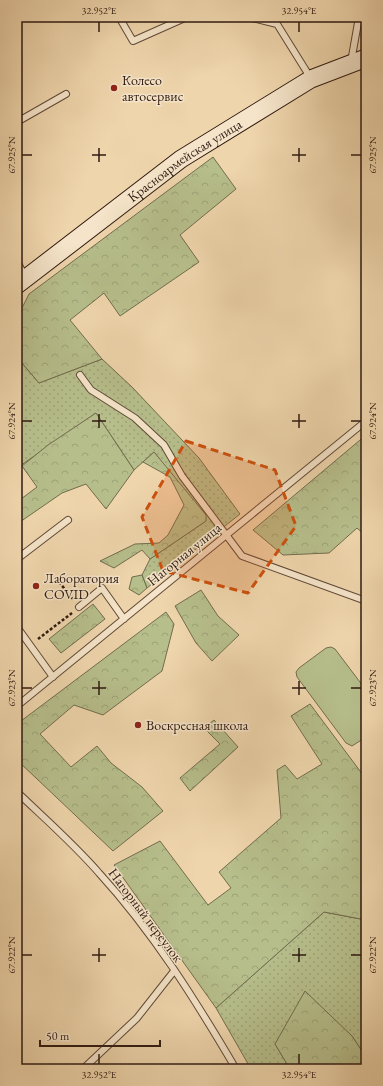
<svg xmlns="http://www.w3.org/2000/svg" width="383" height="1086" font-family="'EB Garamond',serif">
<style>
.grass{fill:url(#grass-dots);stroke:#726c4e}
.forest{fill:url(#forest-crowns);stroke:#726c4e}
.pitch{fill:#b6be8b;stroke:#726c4e}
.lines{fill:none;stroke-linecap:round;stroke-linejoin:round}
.lane-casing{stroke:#5f4937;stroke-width:8}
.secondary-casing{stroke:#2f1a10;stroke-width:19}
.path{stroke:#2f1a10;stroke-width:2.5;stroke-dasharray:3 2;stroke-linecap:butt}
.lane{stroke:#f5e4c9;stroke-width:6}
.secondary{stroke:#f5e4c9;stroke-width:17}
.marked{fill:#cc500d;fill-opacity:0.2;stroke:#cc500d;stroke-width:3;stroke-dasharray:8 5;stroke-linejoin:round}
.ticks{fill:none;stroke:#2f1a10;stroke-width:1.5}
.poi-dot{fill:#8f2418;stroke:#f5e4c9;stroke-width:1.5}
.labels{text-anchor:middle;stroke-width:3;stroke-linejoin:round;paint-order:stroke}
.poi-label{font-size:14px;fill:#2f1a10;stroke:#f5e4c9;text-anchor:start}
.street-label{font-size:14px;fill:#2f1a10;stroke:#f5e4c9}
.neatline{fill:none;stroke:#2f1a10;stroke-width:1.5}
.ticks-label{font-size:10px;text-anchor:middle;fill:#2f1a10}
</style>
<defs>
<pattern id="grass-dots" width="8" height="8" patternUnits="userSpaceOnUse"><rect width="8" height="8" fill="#b6be8b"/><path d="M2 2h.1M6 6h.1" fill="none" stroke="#9da377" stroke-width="1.8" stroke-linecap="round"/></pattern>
<pattern id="forest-crowns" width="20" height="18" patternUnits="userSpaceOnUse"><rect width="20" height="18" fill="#b6be8b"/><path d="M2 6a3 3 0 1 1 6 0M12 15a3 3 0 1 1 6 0" fill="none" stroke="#9da377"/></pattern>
</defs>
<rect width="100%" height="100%" fill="#efd5ac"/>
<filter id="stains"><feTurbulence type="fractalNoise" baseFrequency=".005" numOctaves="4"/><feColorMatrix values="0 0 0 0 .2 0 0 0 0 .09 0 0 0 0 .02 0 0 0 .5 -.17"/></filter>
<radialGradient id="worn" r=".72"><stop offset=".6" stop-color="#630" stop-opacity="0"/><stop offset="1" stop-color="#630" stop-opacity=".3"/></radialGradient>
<!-- grass -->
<path class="grass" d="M17,357L39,383L102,359L132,387L199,458L240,514L147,588L142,575L150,559L206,521L154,452L134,470L96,413L17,468Z
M324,912L366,920V1057L352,1036L275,1044L290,1069H251L216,1008Z"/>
<!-- forest -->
<path class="forest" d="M213,157L236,189L180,235L199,262L120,316L104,293L70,320L102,359L39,383L17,357V318L29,294Z
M96,413L134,470L106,509L86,484L62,493L17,524V502L37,487L22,466L48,445Z
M366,435V536L357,528L329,553L283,555L253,530Z
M154,452L206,515V521L150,559L142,550L114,568L100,561L135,544L159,543L168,535L184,505L170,477L143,462Z
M142,575L147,588L139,595L129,589L132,577Z
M201,590L218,616L239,635L212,661L196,643L175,606Z
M93,604L105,619L61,653L49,639Z
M166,612L174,624L162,671L103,715L74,705L40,734L71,767L97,746L111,763L142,787L163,811L113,851L17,760V724Z
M310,704L366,779V920L324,912L216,1008L114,865L160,841L208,905L231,888L219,872L281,818L277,770L285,765L297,779L322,764L291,716Z
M214,720L238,747L190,791L180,778L220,744L204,728Z
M305,991L352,1036L366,1057V1069H290L275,1044Z"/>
<!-- pitch -->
<path class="pitch" d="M331,647L335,649L366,690V737L352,746L346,743L297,677L296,672L299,668L326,648Z"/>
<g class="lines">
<!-- lane casing -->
<g class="lane-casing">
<path id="lane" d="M119,17L133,41L187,17
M248,17L277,24L310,77
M351,62L359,17
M17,122L66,94
M17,261L25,277
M80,375L91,390L135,418L164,445L182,476L242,556L366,601
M17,559L68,520
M79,607L102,588L124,619
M17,627L53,677
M17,706L366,421
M17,792C44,818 74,844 99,873C153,932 196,1001 236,1069
M83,1069L137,1018L174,971"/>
</g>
<!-- secondary casing -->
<g class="secondary-casing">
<g id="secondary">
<path id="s1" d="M17,285L181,159L311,79L366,58"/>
</g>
</g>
<!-- path -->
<path class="path" d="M59,582L73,599
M38,639L72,613"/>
<!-- lane -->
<use href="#lane" class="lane"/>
<!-- secondary -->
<use href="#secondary" class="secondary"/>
</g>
<!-- marked area -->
<path class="marked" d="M186,441L275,470L296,526L248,593L163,571L142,517Z"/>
<!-- ticks -->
<path class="ticks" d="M99,22V32M299,22V32M99,148V162M299,148V162M22,155H32M92,155H106M292,155H306M351,155H361M99,414V428M299,414V428M22,421H32M92,421H106M292,421H306M351,421H361M99,681V695M299,681V695M22,688H32M92,688H106M292,688H306M351,688H361M99,948V962M299,948V962M22,955H32M92,955H106M292,955H306M351,955H361M99,1054V1064M299,1054V1064"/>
<!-- markers -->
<g class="poi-dot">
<circle cx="114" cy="88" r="4"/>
<circle cx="36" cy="586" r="4"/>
<circle cx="138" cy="725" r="4"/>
</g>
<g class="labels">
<!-- poi labels -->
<g class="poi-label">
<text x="122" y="85">Колесо<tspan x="122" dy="16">автосервис</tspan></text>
<text x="44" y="583">Лаборатория<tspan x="44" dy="16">COVID</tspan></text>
<text x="146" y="730">Воскресная школа</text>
</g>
<!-- street labels -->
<g class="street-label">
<text dy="5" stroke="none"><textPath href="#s1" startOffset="209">Красноармейская улица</textPath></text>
<text transform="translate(184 554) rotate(-39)" y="5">Нагорная улица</text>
<text transform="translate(146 915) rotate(53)" y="5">Нагорный переулок</text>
</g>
</g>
<!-- margin -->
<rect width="383" height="1086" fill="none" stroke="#efd5ac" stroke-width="44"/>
<!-- scale -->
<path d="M40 1040v6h120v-6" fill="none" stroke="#2f1a10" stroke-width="2"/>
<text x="46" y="1040" font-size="12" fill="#2f1a10" stroke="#f5e4c9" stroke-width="3" paint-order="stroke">50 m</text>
<rect x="22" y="22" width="339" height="1042" class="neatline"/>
<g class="ticks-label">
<text x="99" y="14">32.952°E</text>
<text x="299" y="14">32.954°E</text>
<text transform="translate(11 155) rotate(-90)" y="4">67.925°N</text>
<text transform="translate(372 155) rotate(-90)" y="4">67.925°N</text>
<text transform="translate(11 421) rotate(-90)" y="4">67.924°N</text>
<text transform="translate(372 421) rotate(-90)" y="4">67.924°N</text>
<text transform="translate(11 688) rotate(-90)" y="4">67.923°N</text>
<text transform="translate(372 688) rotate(-90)" y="4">67.923°N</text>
<text transform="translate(11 955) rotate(-90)" y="4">67.922°N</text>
<text transform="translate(372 955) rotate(-90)" y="4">67.922°N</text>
<text x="99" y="1078">32.952°E</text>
<text x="299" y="1078">32.954°E</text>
</g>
<rect width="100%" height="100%" filter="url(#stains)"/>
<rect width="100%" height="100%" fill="url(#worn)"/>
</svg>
